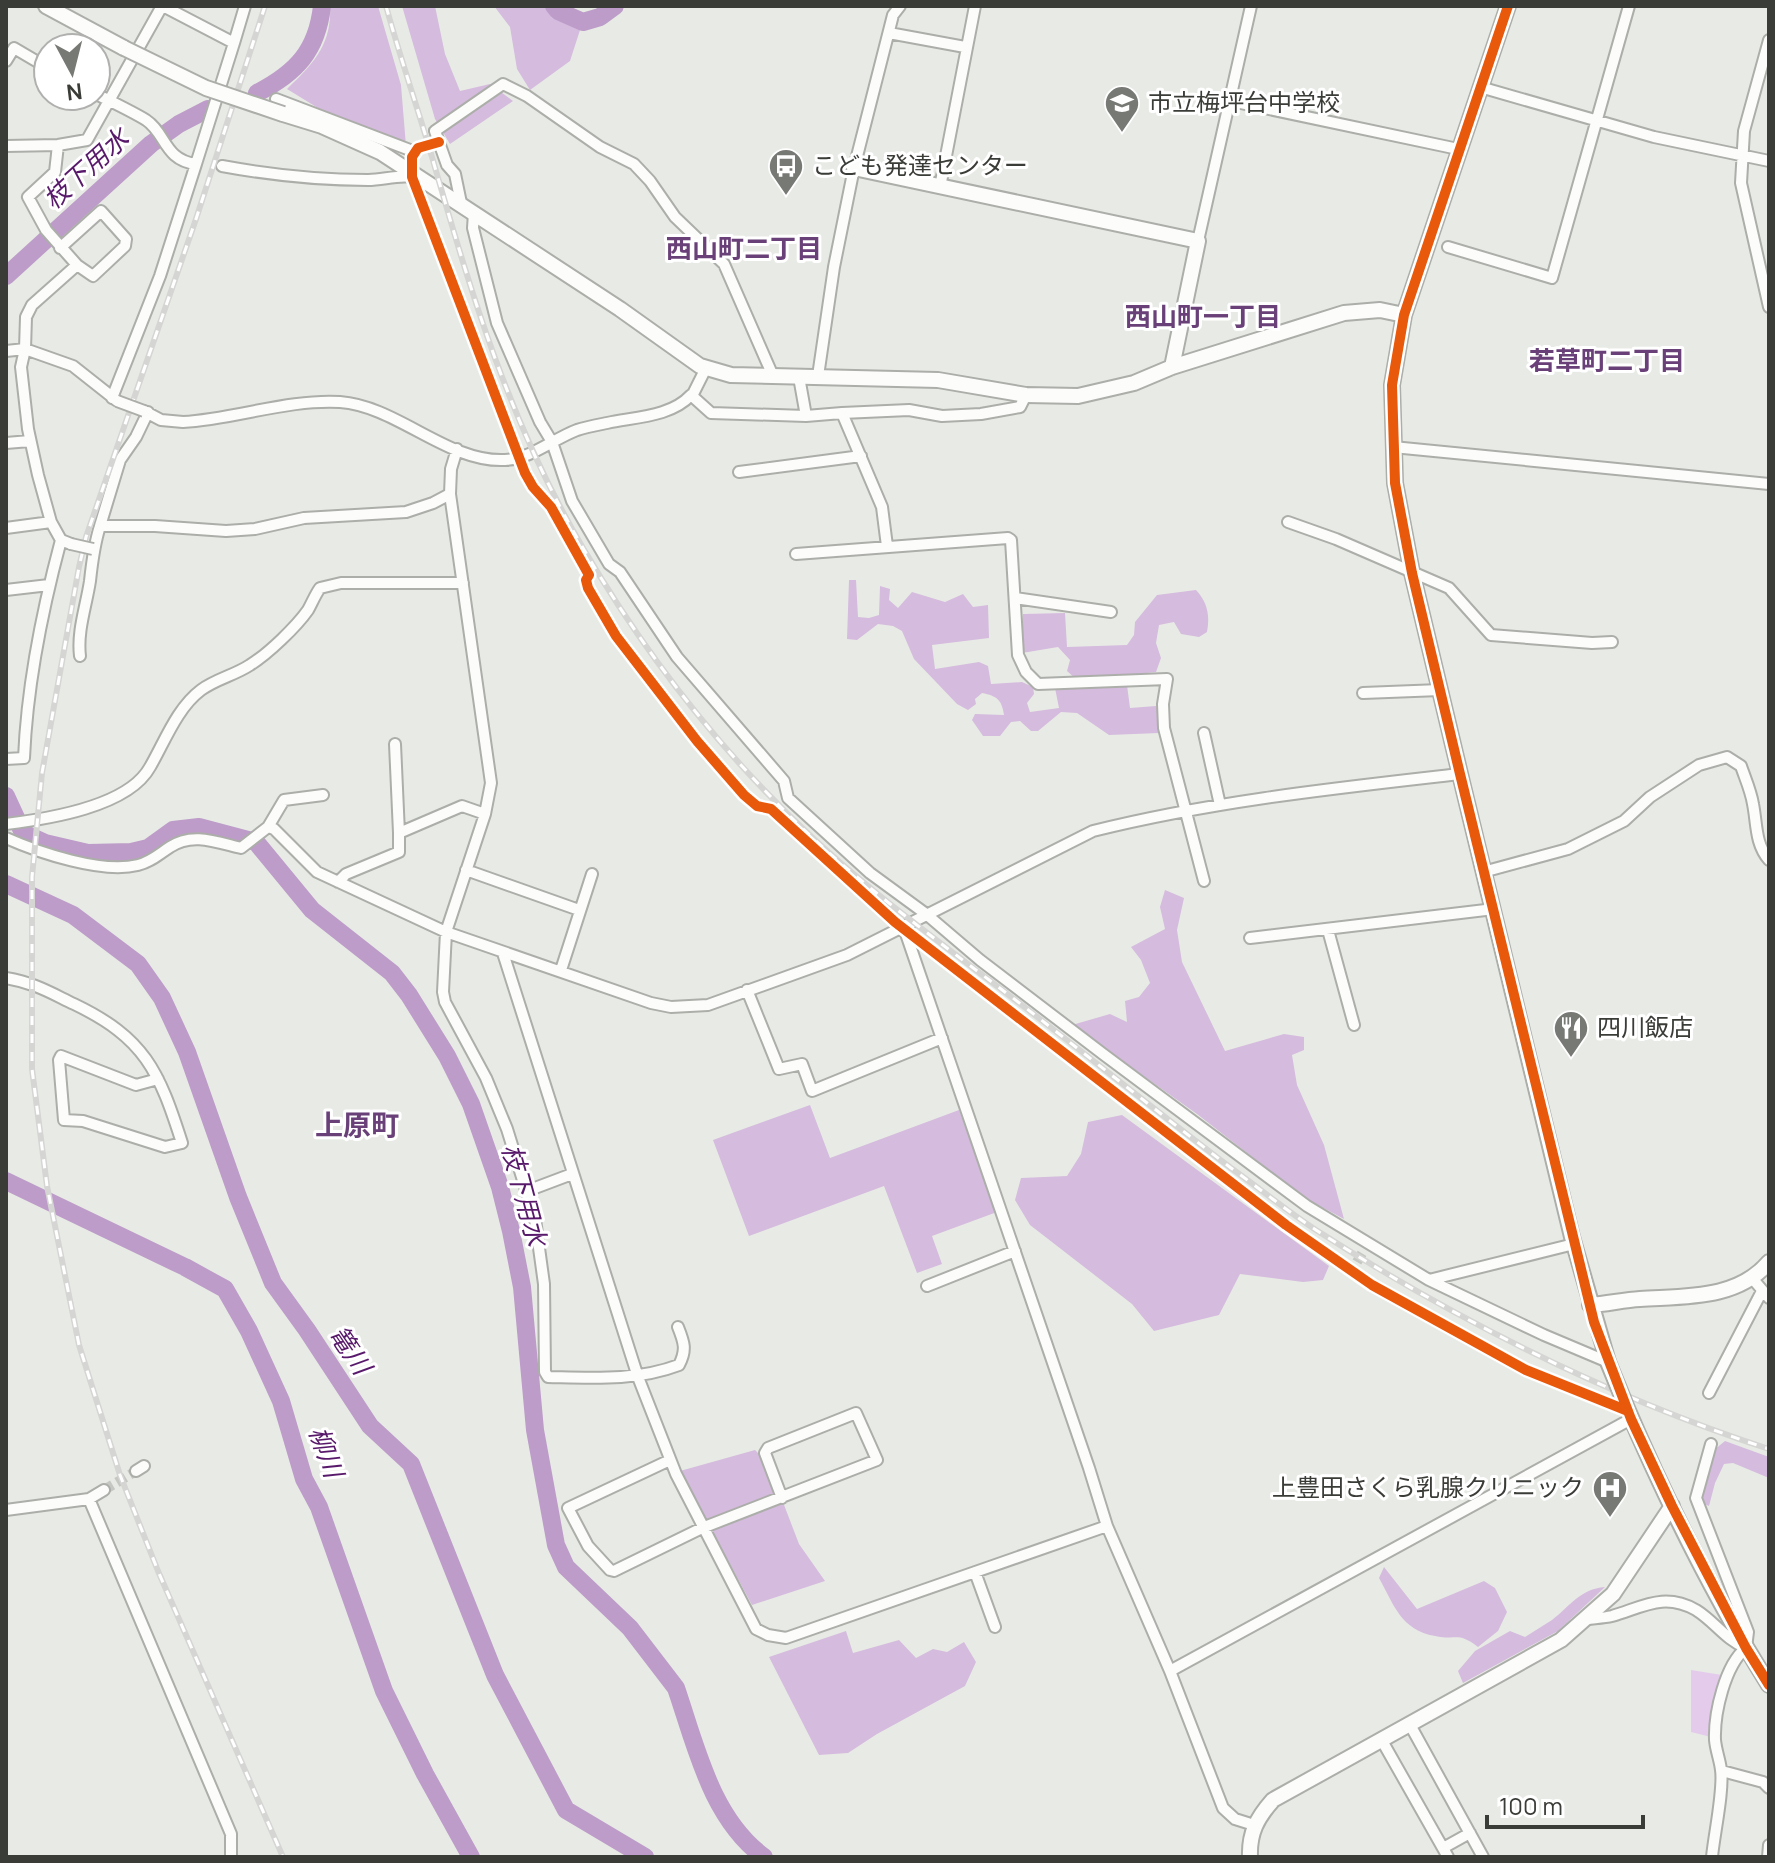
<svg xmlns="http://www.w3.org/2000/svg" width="1775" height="1863" font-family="Manrope,'Noto Sans JP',sans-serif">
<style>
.green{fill:#e4cbec}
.forest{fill:#d5bbde}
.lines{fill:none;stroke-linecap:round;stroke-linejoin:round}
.river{stroke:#bd9cc9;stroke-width:18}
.street-tunnel{stroke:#c5c8c2;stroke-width:10;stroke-dasharray:10 5;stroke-linecap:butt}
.street-casing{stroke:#acaea9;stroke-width:14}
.secondary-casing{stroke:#acaea9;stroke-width:18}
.street{stroke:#fcfcfb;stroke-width:10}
.secondary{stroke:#fcfcfb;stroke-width:14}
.rail-casing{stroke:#d5d6d4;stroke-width:6}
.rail{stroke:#fff;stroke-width:3;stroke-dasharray:9;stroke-linecap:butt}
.street-bridge-casing{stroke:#acaea9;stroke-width:14;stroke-linecap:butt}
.secondary-bridge-casing{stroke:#acaea9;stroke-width:18;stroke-linecap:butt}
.street-bridge{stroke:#fcfcfb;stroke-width:10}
.secondary-bridge{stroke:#fcfcfb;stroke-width:14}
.cycleway-casing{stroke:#fff;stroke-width:15}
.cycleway{stroke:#e8590c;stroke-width:10}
.labels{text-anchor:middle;stroke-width:6;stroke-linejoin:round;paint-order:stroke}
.poi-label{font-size:24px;fill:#3a3c37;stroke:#fff;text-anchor:start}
.water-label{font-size:26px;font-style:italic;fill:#58196b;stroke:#fff}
.neighbourhood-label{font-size:26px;font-weight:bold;fill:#6a4078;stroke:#fff}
.quarter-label{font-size:28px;font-weight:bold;fill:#6a4078;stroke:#fff}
</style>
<rect width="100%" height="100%" fill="#e8ebe5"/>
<!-- green -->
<path class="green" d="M1691,1670L1722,1675L1711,1737L1691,1732Z"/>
<!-- forest -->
<path class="forest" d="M330,6H378L401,85L406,146L318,108L287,89C313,64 332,45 330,6Z
M402,6H435L445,54L460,91L490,84L513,101L450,144L435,119Z
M494,6H546L552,18L581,27L570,61L530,90L517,69L510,27Z
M849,580H856L858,617L869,618L879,615L880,586L890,589L889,600L898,608L912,592L945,602L963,594L973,607L988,605L989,638L932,645L935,669L979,662L988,666L991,684L1022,682L1033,687L1034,694L1027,703L1030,712L1059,708L1055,688L1127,685L1130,708L1156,706L1159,711V733L1109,735L1077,713L1061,712L1038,731H1031L1020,721L1011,722L1000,736H983L972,720L975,714L1004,715C1002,700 997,696 982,693L975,699L976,704L968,710L957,704L914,659L902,631L893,626L878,624L857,640L847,639Z
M1196,590C1208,603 1210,616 1207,632L1199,637L1181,634L1174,622L1159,625L1156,643L1161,658L1156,672L1077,680L1067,671L1070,660L1058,647L1022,653L1023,614L1065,613L1067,647L1127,645L1134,635L1135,622L1157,595Z
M1165,890L1184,898L1177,930L1182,962L1225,1051L1284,1034L1304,1037V1050L1292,1055L1297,1085L1324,1145L1344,1219L1305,1198L1197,1114L1072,1025L1110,1014L1127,1022L1125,1001L1139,997L1150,983L1141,960L1131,947L1165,929L1160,907Z
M810,1105L830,1158L959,1110L997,1212L932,1236L942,1264L917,1273L884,1186L749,1236L713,1140Z
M1122,1115L1329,1266L1323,1280L1303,1282L1240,1274L1219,1315L1154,1331L1132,1304L1030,1225L1015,1200L1021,1178L1067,1176L1081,1154L1088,1122Z
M1725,1441L1769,1457V1478L1733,1463L1724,1464L1715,1483L1709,1506L1702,1503V1494L1714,1450Z
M755,1450L768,1463L799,1544L825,1581L752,1605L680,1471Z
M1384,1567L1417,1609L1484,1581L1495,1588L1507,1612L1498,1631L1478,1647C1457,1631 1457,1641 1435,1636C1401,1630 1394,1605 1379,1578Z
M1605,1587L1558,1631L1463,1683L1458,1671L1475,1651L1510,1631L1525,1637C1534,1631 1543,1626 1552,1620C1570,1606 1580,1589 1605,1587Z
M846,1631L853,1653L899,1640L916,1658L933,1649L947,1652L964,1642L976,1662L965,1686L877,1734L848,1753L819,1755L769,1657Z"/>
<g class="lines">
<!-- river -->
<path class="river" d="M554,6L558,11L583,22L600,17L615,6
M257,93C296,73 317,51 322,6
M6,276L151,144L179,124L208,109
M6,796L23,833L45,843L88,853L131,852L148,848L173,830L199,827L256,842L312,910L392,973L409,995L447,1056L471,1104L500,1187L511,1231L522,1287L535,1430L556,1545L566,1567L630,1628L676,1688C696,1746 711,1818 764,1857
M6,884L73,915L138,964L162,998L187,1052L238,1197L273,1283L307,1330L370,1426L411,1464L495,1675L566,1810L645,1857
M6,1181L185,1267L225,1289L249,1331L281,1401L304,1479L319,1507L384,1691L425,1774L471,1857"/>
<!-- street-tunnel -->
<path class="street-tunnel" d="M1357,1262L1364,1250
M104,1490L136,1471"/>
<!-- street casing -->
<g class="street-casing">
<path id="street" d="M163,6L234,43L245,6
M889,33L965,47
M1769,40L1744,131L1741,183L1769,307
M6,61L14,48L48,68
M1480,87L1654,137L1769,161
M96,94C112,102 131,111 146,120C166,133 164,160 196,164L160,276L112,398
M276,99L410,150L413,155
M1231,101L1458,149
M439,142L418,148L412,157V177L525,473L533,487L551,507L589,575L586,580L588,588L616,636L697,741L744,795L757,806L771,809L895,922L1286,1225L1372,1285L1526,1370L1628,1411
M58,145L55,172L28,197L46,230L77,265L32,305L26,317L25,349L21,367L28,429L38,475L51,522L61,540L71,544
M6,146L58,145L87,140L162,6
M196,164L234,43
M222,166C271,175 319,180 368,180C383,180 396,175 412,177
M940,187L975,6
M461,203L455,174L447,165L435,131L503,84L527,96L600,147L634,164L650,181L675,217L724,264L773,376
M474,213L473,228L497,323L540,422L552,442L572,501L609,564L620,572L677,657L784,781L788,798L870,873L926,914L980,960L1103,1054L1307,1206L1429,1280L1544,1335L1608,1362
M1198,241L1251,6
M1448,247L1552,278L1629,6
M60,248L101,211L126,239L125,246L93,276L77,265
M6,351L25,349L73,366L116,400
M818,376L834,267L854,168L893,15L900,6
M799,377L806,416
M692,396L706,368
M144,411L161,420L183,422C235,419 288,399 340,402C397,406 448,463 505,460C531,459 553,439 577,430C586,427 597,425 607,423C634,417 671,417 691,395L711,413L806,416L842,413L882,507L887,546
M842,413L909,410L942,416L981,414L1020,407L1026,395
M6,443L30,441
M1393,447L1769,484
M739,472L861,456
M450,494L491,783L485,814L446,932L443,992L445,1002L486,1078L507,1129L535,1219L544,1284L545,1372L548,1377C593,1378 637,1381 679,1365C687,1350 684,1342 678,1327
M1288,522L1336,539L1449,588L1491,635L1592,643L1612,642
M100,526L120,460L136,437L148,412
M6,528L51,522
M796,554L1008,538L1011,540L1018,655L1026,672L1038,684L1167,679L1163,704L1164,728L1204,881
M6,590L49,585
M1015,598L1111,612
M80,656C77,631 86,607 90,581C92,562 94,545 100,526H155L226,531L255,529L304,518L406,512L433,503L450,494L451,469L457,449
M1363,693L1440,690
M1204,733L1220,805
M395,744L399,833
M6,759L24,758C27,685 42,611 61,540
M6,824C47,819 128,807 150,767C165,741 177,708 201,690C216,679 235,675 250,665C268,654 296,627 308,610C312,603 315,595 320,588L341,583H463
M268,827L284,800L323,795
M6,838C40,853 102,874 138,865C151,862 159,854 170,847C192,832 216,842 241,848L268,827L274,829L317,872L446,932L651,1003L671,1007L708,1005L847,955L1093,831C1213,801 1337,788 1460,774
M466,870L579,910
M1483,872L1568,849L1624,821L1650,797L1699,765L1727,757L1741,766C1745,778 1751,791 1753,804C1757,824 1755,844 1769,860
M338,882L346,874L399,852V833L462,806L485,814
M904,928L1089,1468L1107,1526L1170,1671L1223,1808L1235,1819L1254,1825
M1328,930L1354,1025
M1250,938L1494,909
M503,953L638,1377L676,1474L756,1629L768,1635L786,1638L1107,1526
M561,970L592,874
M6,978C35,983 49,992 74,1004C145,1038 159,1071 182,1143L165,1147L83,1121L64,1120L59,1060L61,1056L136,1085L158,1079
M747,990L779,1069L802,1064L812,1091L942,1038
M527,1191L572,1174
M1752,1278L1769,1298
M1429,1280L1574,1244
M927,1286L1015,1251
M1709,1393L1762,1291
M1711,1444L1696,1498L1748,1632L1746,1648C1725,1665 1714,1713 1715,1740C1716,1751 1720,1760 1721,1770C1724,1790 1714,1835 1712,1857
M670,1460L568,1508L588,1546L610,1570L614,1571L702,1528L877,1460L856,1413L768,1448L765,1453L782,1498
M136,1471L144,1466
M89,1499L231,1834V1857
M6,1510L89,1499L104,1490
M975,1572L995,1627
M1587,1619C1595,1618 1604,1618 1612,1616C1643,1607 1664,1592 1696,1610C1714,1621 1726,1640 1746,1648
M1170,1671L1631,1419
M1409,1723L1483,1857
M1381,1739L1448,1857
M1722,1771L1763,1782L1769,1788
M1443,1848L1470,1833
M1768,1857L1769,1845"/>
</g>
<!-- secondary casing -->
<g class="secondary-casing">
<path id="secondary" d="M46,6L124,48
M1508,6L1404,315L1392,385L1395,483L1412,573L1460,774L1572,1237L1608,1362
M283,114L322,126L380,152L620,309L700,366L731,375L938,380L1026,395L1078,396L1134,383L1172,367L1344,313L1380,310L1404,315
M854,168L1198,241L1172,367
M1590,1305C1607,1304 1623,1300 1640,1299C1684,1296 1737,1300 1769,1262
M1626,1406C1667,1502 1714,1597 1769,1685
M1250,1857C1249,1833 1257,1818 1273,1800L1561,1640L1613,1594L1672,1506"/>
</g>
<!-- street -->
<use href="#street" class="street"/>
<!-- secondary -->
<use href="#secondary" class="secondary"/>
<!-- rail casing -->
<g class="rail-casing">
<path id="rail" d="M265,6L196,219L86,537L79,567L42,773L32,877V1069L47,1186L79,1345L120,1475L158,1571L283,1857
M386,6C400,57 417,106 432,157C472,296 509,422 583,548C659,678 756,796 874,891C928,935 985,976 1040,1019C1104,1069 1167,1119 1231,1168C1259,1188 1287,1211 1316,1230C1458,1321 1609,1397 1769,1449"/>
</g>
<!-- rail -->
<use href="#rail" class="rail"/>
<!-- street-bridge casing -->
<g class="street-bridge-casing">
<path id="street-bridge" d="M117,401L144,411
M71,544L93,549"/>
</g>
<!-- secondary-bridge casing -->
<g class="secondary-bridge-casing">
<path id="secondary-bridge" d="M124,48L206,88L283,114
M1608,1362L1626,1406"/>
</g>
<!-- street-bridge -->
<use href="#street-bridge" class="street-bridge"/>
<!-- secondary-bridge -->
<use href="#secondary-bridge" class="secondary-bridge"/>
<!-- cycleway casing -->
<g class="cycleway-casing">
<path id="cycleway" d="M1508,6L1404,315L1392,385L1395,483L1412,573L1460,774L1594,1322L1631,1419L1672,1506L1746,1648L1769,1685
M439,142L418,148L412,157V177L525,473L533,487L551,507L589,575L586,580L588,588L616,636L697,741L744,795L757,806L771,809L895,922L1286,1225L1372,1285L1526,1370L1628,1411"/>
</g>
<!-- cycleway -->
<use href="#cycleway" class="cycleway"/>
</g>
<!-- icons -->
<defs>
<g id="school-pin" transform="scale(1.8)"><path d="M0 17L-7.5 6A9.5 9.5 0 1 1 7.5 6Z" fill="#777974" stroke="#fff"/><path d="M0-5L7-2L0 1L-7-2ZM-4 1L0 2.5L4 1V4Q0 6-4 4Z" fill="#fff"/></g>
<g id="bus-pin" transform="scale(1.8)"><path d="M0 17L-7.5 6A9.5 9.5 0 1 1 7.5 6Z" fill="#777974" stroke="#fff"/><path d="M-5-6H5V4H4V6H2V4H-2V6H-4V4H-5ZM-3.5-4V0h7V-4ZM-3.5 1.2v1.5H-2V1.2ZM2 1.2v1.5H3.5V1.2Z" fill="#fff"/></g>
<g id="restaurant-pin" transform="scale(1.8)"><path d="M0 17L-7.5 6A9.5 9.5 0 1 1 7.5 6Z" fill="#777974" stroke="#fff"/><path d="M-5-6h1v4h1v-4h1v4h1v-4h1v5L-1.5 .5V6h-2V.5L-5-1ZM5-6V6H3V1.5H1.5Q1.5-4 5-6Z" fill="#fff"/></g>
<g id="hospital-pin" transform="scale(1.8)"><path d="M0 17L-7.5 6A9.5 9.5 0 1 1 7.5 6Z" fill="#777974" stroke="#fff"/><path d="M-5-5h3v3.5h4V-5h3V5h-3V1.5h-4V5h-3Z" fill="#fff"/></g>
</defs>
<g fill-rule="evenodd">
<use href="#school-pin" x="1122" y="103"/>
<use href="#bus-pin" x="786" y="166"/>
<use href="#restaurant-pin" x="1571" y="1028"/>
<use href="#hospital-pin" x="1610" y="1488"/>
</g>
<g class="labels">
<!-- poi labels -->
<g class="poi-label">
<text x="1148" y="111">市立梅坪台中学校</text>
<text x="812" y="174">こども発達センター</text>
<text x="1597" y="1036">四川飯店</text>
<text x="1584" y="1496" text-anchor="end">上豊田さくら乳腺クリニック</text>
</g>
<!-- water labels -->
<g class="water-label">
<text transform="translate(86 169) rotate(-42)" y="9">枝下用水</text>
<text transform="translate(524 1195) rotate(75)" y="9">枝下用水</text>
<text transform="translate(350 1350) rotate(56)" y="9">篭川</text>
<text transform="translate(326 1452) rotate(70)" y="9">柳川</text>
</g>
<!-- neighbourhood labels -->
<g class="neighbourhood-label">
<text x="744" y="258">西山町二丁目</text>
<text x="1203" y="326">西山町一丁目</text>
<text x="1607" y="370">若草町二丁目</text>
</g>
<!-- quarter labels -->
<g class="quarter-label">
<text x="357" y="1135">上原町</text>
</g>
</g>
<!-- border -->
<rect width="1775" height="1863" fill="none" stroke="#3a3c37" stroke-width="16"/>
<!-- north arrow -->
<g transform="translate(72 72) rotate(173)"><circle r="38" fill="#ffffff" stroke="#b0b1af" stroke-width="2"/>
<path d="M0-6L14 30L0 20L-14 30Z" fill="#777974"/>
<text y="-12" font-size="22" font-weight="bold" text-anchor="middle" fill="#3a3c37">N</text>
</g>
<!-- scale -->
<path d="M1487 1815v12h156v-12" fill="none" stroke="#3a3c37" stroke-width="4"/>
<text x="1499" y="1815" font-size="24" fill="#3a3c37" stroke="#ffffff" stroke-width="6" paint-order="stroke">100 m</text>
</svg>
